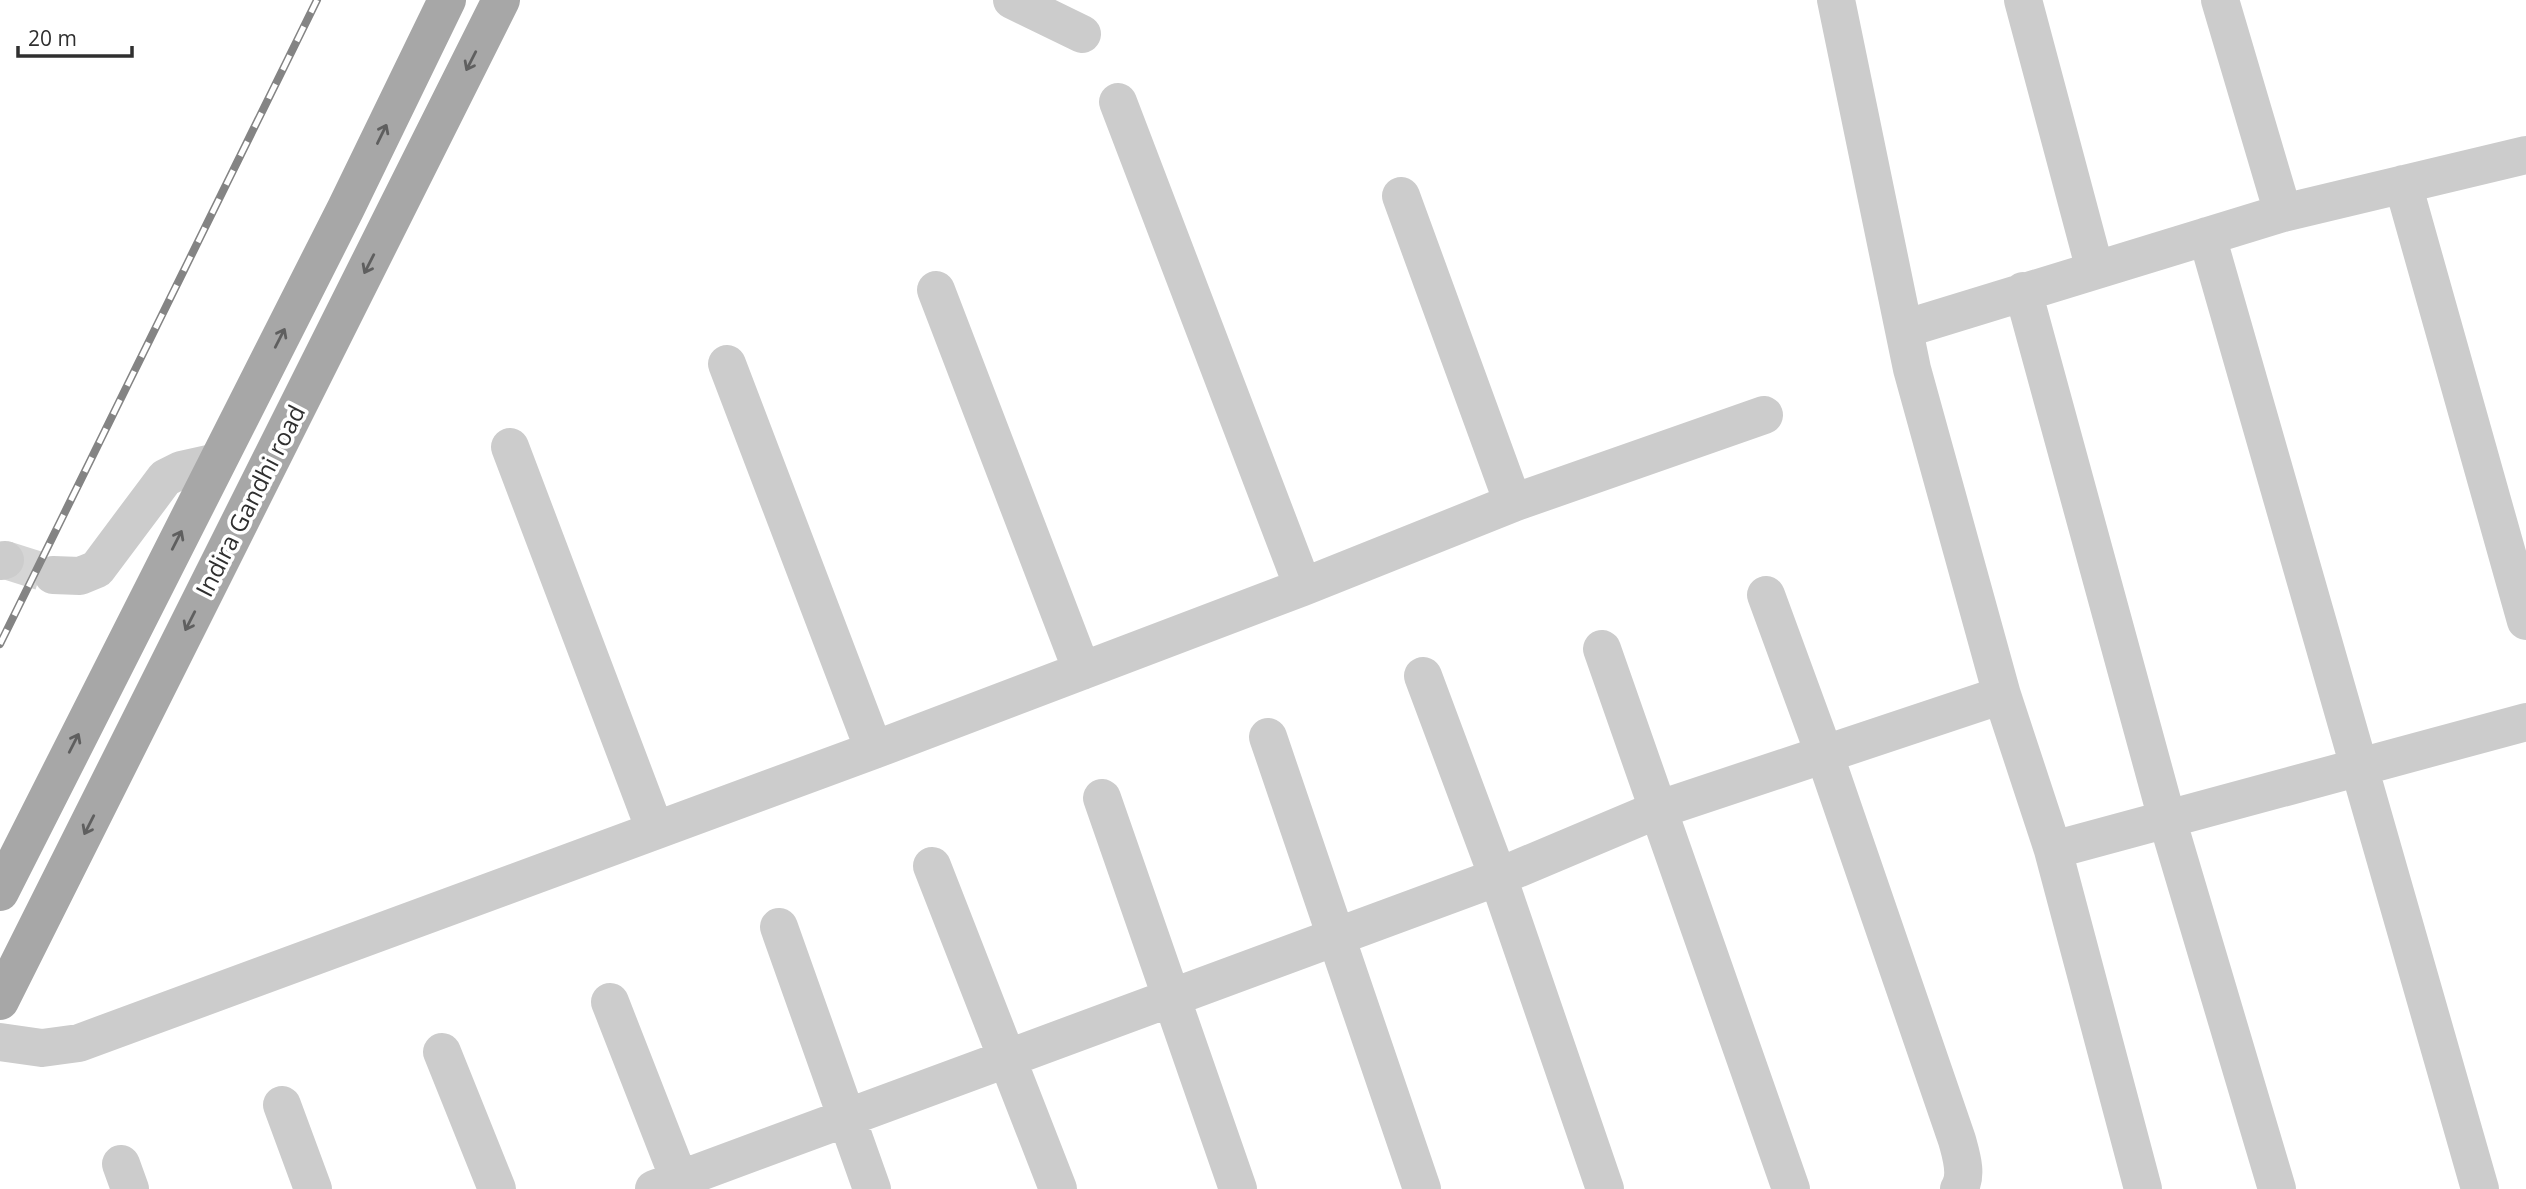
<svg xmlns="http://www.w3.org/2000/svg" width="2526" height="1189" font-family="'Open Sans',sans-serif">
<style>
.lines{fill:none;stroke-linecap:round;stroke-linejoin:round}
.minor-tunnel{stroke:#d5d5d5;stroke-width:38;stroke-dasharray:38 19;stroke-linecap:butt}
.minor{stroke:#ccc;stroke-width:38}
.major{stroke:#a7a7a7;stroke-width:38}
.rail-casing{stroke:#848484;stroke-width:8}
.rail{stroke:#fff;stroke-width:5;stroke-dasharray:16;stroke-linecap:butt}
.oneway{stroke:#5f5f5f}
.labels{text-anchor:middle;stroke-width:7;stroke-linejoin:round;paint-order:stroke}
.street-label{font-size:24px;fill:#2f2f2f;stroke:#fff}
</style>
<rect width="100%" height="100%" fill="#fff"/>
<g class="lines">
<!-- minor-tunnel -->
<path class="minor-tunnel" d="M5,560L53,575"/>
<!-- minor -->
<path class="minor" d="M1012,0L1082,34
M1836,0L1912,369L2002,695
M2023,0L2095,270
M2220,0L2283,213
M1118,102L1303,587
M2403,184L2526,621
M1401,196L1513,503
M2207,236L2480,1189
M936,290L1082,671
M2023,291L2167,819L2277,1189
M1904,329L2283,213L2526,155
M727,364L874,750
M510,447L655,830
M0,561L5,560
M53,575L80,576L97,569L165,478L181,470L217,462
M1766,595L1825,756L1957,1140C1961,1155 1968,1175 1959,1189
M1602,649L1791,1189
M1423,676L1498,877L1657,810L2002,695L2053,850
M1268,737L1422,1189
M1102,798L1238,1189
M932,866L1058,1189
M779,927L872,1189
M610,1002L683,1189
M0,1042L42,1048L79,1043L874,750L1303,587L1513,503L1764,415
M442,1052L497,1189
M282,1105L313,1189
M121,1164L130,1189
M654,1189L1498,877L1605,1189
M2143,1189L2053,850L2526,722"/>
<!-- major -->
<path class="major" d="M0,892L346,208L447,0
M0,1001L501,0"/>
<!-- rail casing -->
<g class="rail-casing">
<path id="rail" d="M0,644L317,0"/>
</g>
<!-- rail -->
<use href="#rail" class="rail"/>
</g>
<!-- one-way arrows -->
<defs><path id="oneway-shaft" d="M-6 0H5M1.5-3L5.5 0L1.5 3" fill="none" stroke-width="1.6" stroke-linecap="round" stroke-linejoin="round" transform="scale(1.75)"/></defs>
<g class="oneway">
<use href="#oneway-shaft" transform="translate(471 61) rotate(117)"/>
<use href="#oneway-shaft" transform="translate(382 134) rotate(-64)"/>
<use href="#oneway-shaft" transform="translate(369 264) rotate(117)"/>
<use href="#oneway-shaft" transform="translate(280 338) rotate(-63)"/>
<use href="#oneway-shaft" transform="translate(177 540) rotate(-63)"/>
<use href="#oneway-shaft" transform="translate(190 621) rotate(117)"/>
<use href="#oneway-shaft" transform="translate(74 743) rotate(-63)"/>
<use href="#oneway-shaft" transform="translate(89 825) rotate(117)"/>
</g>
<g class="labels">
<!-- street labels -->
<g class="street-label">
<text transform="translate(251 501) rotate(-63)" y="8">Indira Gandhi road</text>
</g>
</g>
<!-- scale -->
<path d="M18 46v10h114v-10" fill="none" stroke="#2f2f2f" stroke-width="3.5"/>
<text x="28" y="46" font-size="21" fill="#2f2f2f" stroke="#ffffff" stroke-width="5" paint-order="stroke">20 m</text>
</svg>
